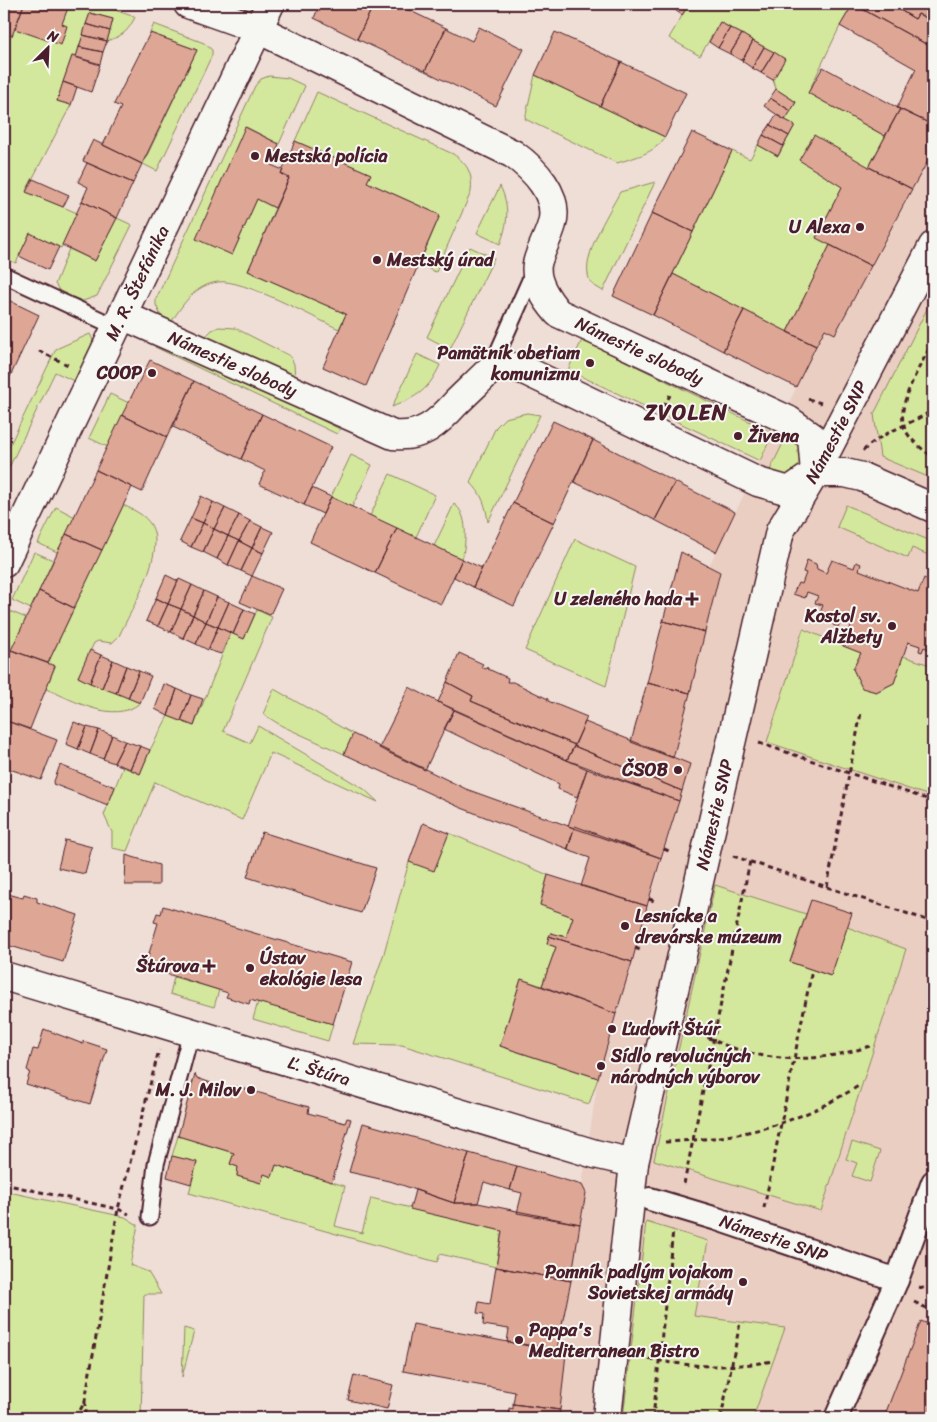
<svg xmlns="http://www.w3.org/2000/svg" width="937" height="1422" font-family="Sriracha,sans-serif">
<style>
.built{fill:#eacec2}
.green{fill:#d4e89d;stroke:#8f8464}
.building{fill:#dea795;stroke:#4a1f2b}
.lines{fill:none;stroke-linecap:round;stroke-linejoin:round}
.service-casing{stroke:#4a1f2b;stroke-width:19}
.pedestrian-casing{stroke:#4a1f2b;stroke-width:26}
.minor-casing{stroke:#4a1f2b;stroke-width:31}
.path{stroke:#4a1f2b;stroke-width:3;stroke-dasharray:5 4;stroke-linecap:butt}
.service{stroke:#f6f6f2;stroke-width:15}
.pedestrian{stroke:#f6f6f2;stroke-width:22}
.minor{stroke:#f6f6f2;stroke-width:28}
.poi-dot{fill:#4a1f2b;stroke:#f6f6f2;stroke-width:2}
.labels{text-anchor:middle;stroke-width:4;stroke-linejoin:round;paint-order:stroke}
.poi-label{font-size:18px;font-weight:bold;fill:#4a1f2b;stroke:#f6f6f2;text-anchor:end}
.street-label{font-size:18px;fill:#4a1f2b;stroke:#f6f6f2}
.district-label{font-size:22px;font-weight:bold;letter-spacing:1px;fill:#4a1f2b;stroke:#f6f6f2}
</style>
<rect width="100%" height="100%" fill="#efded6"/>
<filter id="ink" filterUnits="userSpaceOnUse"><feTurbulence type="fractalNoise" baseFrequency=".02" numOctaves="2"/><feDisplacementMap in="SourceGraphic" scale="10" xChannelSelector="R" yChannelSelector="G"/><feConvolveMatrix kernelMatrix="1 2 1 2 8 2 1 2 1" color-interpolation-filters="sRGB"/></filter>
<g filter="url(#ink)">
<!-- built -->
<path class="built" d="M933,152V1326L921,1322L886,1412L894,1415L892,1418H559L566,1354L556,1352L586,1193L582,1185L598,1078L690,764L673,758L720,572L709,566L825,329L835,334Z"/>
<!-- green -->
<path class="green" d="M4,4H97L135,17C128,32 122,36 107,41L113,19L90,13L76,57L72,56L57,101L71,105L26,191L77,213L61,248L30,233L16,263L4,258Z
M689,4H853L840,26L808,93L885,136L869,167L842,187L816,237L830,245L787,332L673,274L732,151L750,159L758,145L778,156L795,125L785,120L796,102L776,89L773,80L785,59L720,22L700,56L669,38Z
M154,24L204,43L212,50V55L157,171L143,164L197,50L150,33Z
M535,75L665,137C654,154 635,157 617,163L525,119Z
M269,76L288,78L305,86L279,144L246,127L232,255L257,199L275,208L248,271L346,314L339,329C314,318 242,278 218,282C195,285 183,304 172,321L161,316L156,305V299L255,86L261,79Z
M317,92L453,154C468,164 473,174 471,192L436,272L419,265L440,215L367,182L370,174L295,141Z
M655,182L603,291C600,289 596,287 593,285C574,266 610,211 620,192Z
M500,186C510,206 508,224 500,244L477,233Z
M117,218L132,225L97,296L83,301L61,293L55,284L69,249L95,261Z
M470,247L494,258L450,349L427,337Z
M933,297V479L880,457L874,414Z
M219,327L235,328L290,356L294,364L295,380L205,337L212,330Z
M90,334C101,352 85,366 74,381L55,372L4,478V457L56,349Z
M582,340L773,433L760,461L568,370Z
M158,341L340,429L337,434L155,347Z
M417,354L440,365C428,391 418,396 392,407Z
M110,394L129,403L108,447L89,438Z
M527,413L540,415L488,522C486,506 482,493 470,482L496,427L505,418Z
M789,431L801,442C803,470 800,481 768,474Z
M351,455L372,465L352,507L331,497Z
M390,474L435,495L416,537L370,516Z
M454,504C469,514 466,543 462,559L434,546Z
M123,505C134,510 145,515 151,525C167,551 131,610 119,636L112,643L98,641L94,643L78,677L140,703C113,725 74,700 46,689L55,666L48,663Z
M846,505L933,542V557L912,548L908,558L837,527Z
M56,507L75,517L57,552L38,543Z
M575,539L635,567L606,686L525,650Z
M34,552L53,560L31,609L12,600Z
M7,610L26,618L4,668V617Z
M257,610L272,617L223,731L250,743L258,726L364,789L378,802L271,753L242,820L155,782L127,851L112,848V832L104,815L123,767L140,774L150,750L168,716L194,726L231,633L244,639Z
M803,629L861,653L853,669L862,687L876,692L894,683L903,656L933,666V797L767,742Z
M274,689L353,734L344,754L282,726L263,714Z
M449,833L548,875L540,904L573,917L566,937L551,933L547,944L556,947L542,986L521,979L500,1046L598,1078L589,1104L402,1045L353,1044L384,953L409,862Z
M715,885L806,914L790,962L830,976L847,927L906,949L821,1211L654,1160Z
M174,977L219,990L214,1007L170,994Z
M258,1002L333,1024L328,1041L253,1019Z
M178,1136L234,1153L230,1164L238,1167L237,1176L261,1183L264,1174L272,1176L276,1165L345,1186L335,1226L362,1233L371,1198L502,1231L496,1267L440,1254L437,1262L189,1193L197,1163L172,1156Z
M852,1142L880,1151L870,1182L852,1176L857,1163L846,1159Z
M4,1191L125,1217L138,1225L130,1265L148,1272L161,1294H144L141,1418H4Z
M646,1222L708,1241L694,1316L785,1328L753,1418H623Z
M184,1328L194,1331L182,1377Z"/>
<!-- building -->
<path class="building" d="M4,4H24L12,36L4,32Z
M24,4L69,5L62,24L67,26L61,45L15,29Z
M320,4H374L357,39L314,18Z
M374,4H396L446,28L425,71L357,39Z
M674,4H689L682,15L672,8Z
M853,4L933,48V125L897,108L916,69L840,26Z
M853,4H890L915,19L918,14L933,21V29L926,44Z
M890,4H933V21L918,14L915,19Z
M90,13L113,19L110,31L86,24Z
M720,22L730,28L718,48L709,42Z
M86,24L110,31L107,41L83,35Z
M479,27L524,49L496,106L425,71L446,28L472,41Z
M730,28L742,34L730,54L718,48Z
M933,29V48L926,44Z
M555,32L621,62L600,106L535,75Z
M150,33L197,50L142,164L103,145L121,107L114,104Z
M742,34L753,41L742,61L730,54Z
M83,35L107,41L103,52L79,47Z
M753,41L764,47L752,68L742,61Z
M79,47L103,52L100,64L76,57Z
M764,47L774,52L761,73L752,68Z
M774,52L785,59L773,80L761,73Z
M72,56L100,65L91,92L63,82Z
M621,62L686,93L665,137L600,106Z
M823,67L900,109L885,136L808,93Z
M63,82L77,87L71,105L57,101Z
M776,89L796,102L791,111L770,98Z
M770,98L791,111L785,120L764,106Z
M900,109L933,125V152L912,189L869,167Z
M776,115L795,125L789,136L770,125Z
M770,125L789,136L783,146L763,135Z
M245,127L279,144L271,165L283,170L281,174L289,178L275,208L257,199L232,255L196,239Z
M692,132L732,151L693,232L652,213Z
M763,135L783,146L778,156L758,145Z
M814,135L869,167L912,189L871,266L816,238L842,187L799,160Z
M93,140L142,164L133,183L83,161Z
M295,141L371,174L367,182L440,215L366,386L323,367L346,314L248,271L289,178L281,174Z
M87,163L133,183L117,218L82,201L88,187L78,182Z
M33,179L69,195L63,207L26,192Z
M82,201L117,218L95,261L62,245Z
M652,213L693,232L653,315L613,296Z
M30,233L59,247L48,270L19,256Z
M830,245L871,266L835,334L825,329L816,346L787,332Z
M673,274L744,310L723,351L653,315Z
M4,298L39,315L8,381L4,379Z
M744,310L816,346L796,387L723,351Z
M150,360L194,381L167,437L122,415Z
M194,381L262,414L241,459L173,427Z
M262,414L331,447L304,505L259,484L265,471L241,459Z
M122,415L167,437L142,492L96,470Z
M553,421L593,440L554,523L513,503Z
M593,440L675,482L655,520L574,482Z
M96,470L132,487L102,550L66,534Z
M675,482L735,512L716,552L655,520Z
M312,488L331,497L323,514L304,505Z
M201,496L213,502L203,523L191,518Z
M331,497L397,528L375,573L310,542Z
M213,502L225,508L214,529L203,523Z
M513,503L554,523L514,606L473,587Z
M225,508L239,515L228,536L214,529Z
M239,515L250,521L239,541L228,536Z
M191,518L203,523L191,547L180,541Z
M250,521L262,527L252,548L239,541Z
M203,523L214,529L203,552L191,547Z
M262,527L273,532L263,553L252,548Z
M397,528L462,559L441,604L375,573Z
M214,529L228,536L217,559L203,552Z
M66,534L102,550L74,608L39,591Z
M228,536L239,541L228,565L217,559Z
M239,541L252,548L241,571L228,565Z
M252,548L263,553L252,576L241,571Z
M681,552L720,572L705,632L663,621Z
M462,559L482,568L473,587L454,577Z
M807,560L816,564L817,569L826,573L832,560L854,568L856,562L861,564L859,570L918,593L924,578L933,582V651L924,647L922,652L919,651L920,646L908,642L894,683L876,692L862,688L853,669L861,653L843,646L851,626L841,621L838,627L833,625L835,619L826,615L823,621L818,619L823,605L815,603L818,596L807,592L805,598L793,594L798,583L802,584L806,573L803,572Z
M166,575L178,581L168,604L156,598Z
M252,576L282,589L270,615L240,602Z
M179,579L192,585L181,609L168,604Z
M192,585L204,591L193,615L181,609Z
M39,591L74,608L48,663L11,650Z
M204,591L217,597L206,622L193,615Z
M217,597L229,602L218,627L206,622Z
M156,598L168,604L158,626L146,621Z
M229,602L244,609L233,634L218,627Z
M168,604L181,609L171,632L158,626Z
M181,609L193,615L183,638L171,632Z
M244,609L255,614L244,639L233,634Z
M193,615L206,622L196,644L183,638Z
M663,621L705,632L690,693L647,683Z
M206,622L218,627L208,650L196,644Z
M218,627L231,633L221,654L208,650Z
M11,650L55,666L30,729L4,720V668Z
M90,650L101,655L90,683L78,677Z
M459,653L483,664L481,667L486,669L487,667L488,669L508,678L507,682H513L548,699V701L587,717L575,745L471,701L473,696L447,682Z
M101,655L113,660L102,688L90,683Z
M113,660L126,666L116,693L102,688Z
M126,666L139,671L128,698L116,693Z
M139,671L151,676L140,703L128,698Z
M447,682L473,696L471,701L575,745L567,760L438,702Z
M647,683L690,693L673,758L631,742Z
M164,684L177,689L168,716L155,709Z
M409,687L454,710L425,770L379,748Z
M177,689L191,695L181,721L168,716Z
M191,695L203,699L194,726L181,721Z
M454,710L587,769L577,797L558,789L559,784L444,729Z
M4,720L57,740L41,780L4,767Z
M74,722L87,727L78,749L66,744Z
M585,722L690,764L682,791L574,746Z
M87,727L99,730L90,754L78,749Z
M99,730L112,735L103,759L90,754Z
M353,734L466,789L574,828L568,849L459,807L344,754Z
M112,735L125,741L114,763L103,759Z
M125,741L140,746L130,769L114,763Z
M140,746L150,750L140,774L130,769Z
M574,746L682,791L679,801L567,760Z
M60,765L115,787L108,805L53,784Z
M587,769L679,801L661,858L568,826Z
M423,823L449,833L434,871L409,862Z
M575,826L661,858L647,906L581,886L590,858L567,850Z
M262,832L376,868L361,913L247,877Z
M4,837L7,838L4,854Z
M65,840L92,847L85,874L58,868Z
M126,855L159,865V885H125Z
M548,875L647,906L632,962L549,936L551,933L566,937L573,917L540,905Z
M4,893L23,898L24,894L37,898V902L78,915L63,962L4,944Z
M811,900L852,913L831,976L790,962Z
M163,906L352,962L333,1024L250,1000L249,1004L226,997L228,993L145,967L158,923L154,922L157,913L161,914Z
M549,936L632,962L616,1014L542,986L556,947L547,944Z
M521,979L616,1014L598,1078L500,1046Z
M44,1029L83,1044V1041L107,1049L90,1104L26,1084L30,1072L27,1070L33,1049L38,1050Z
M195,1074L197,1078L234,1091L235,1086L309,1107L308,1113L345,1123L347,1118L351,1119L332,1182L276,1165L272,1177L264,1174L261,1183L237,1176L238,1167L230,1164L234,1153L178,1136Z
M363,1123L469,1153L454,1203L393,1182L349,1172Z
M469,1153L517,1166L510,1190L484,1182L478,1203H454Z
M172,1156L197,1162L191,1184L167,1177Z
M517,1166L582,1185L586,1193L580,1224L517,1213L522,1193L510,1190Z
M415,1190L454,1203H478L580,1224L571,1281L496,1267L502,1231L410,1209Z
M496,1267L571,1281L557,1349L507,1342L509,1329L483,1325L484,1314L477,1313L479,1302L490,1304Z
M921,1321L933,1326V1418H892L894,1415L886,1412Z
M413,1324L566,1353L560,1410L513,1404L515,1392L403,1371Z
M354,1375L393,1385L387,1409L348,1400Z
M513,1404L560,1410L559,1418H508L509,1408L513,1409Z"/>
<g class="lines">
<!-- service casing -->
<g class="service-casing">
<path id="service" d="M4,275L116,327
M490,370L534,271
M150,1217L156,1164L191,1033"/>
</g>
<!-- pedestrian casing -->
<g class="pedestrian-casing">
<g id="pedestrian">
<path id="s1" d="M650,1199L717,1219L897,1280"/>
<path d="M836,1418L897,1280L933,1182"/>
</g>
</g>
<!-- minor casing -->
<g class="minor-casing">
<g id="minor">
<path id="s2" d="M188,4L258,29L513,154C534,169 560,195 552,224C548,238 540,251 537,264C534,282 547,300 558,313L788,420L812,437L815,473"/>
<path id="s3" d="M122,315L393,435C422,438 438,423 456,403C467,392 479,381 490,370C503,364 513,366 526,371L758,482L789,491L815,473"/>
<path d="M815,473H845L862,477L933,508"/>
<path id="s4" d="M4,563L270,4"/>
<path id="s5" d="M4,976L595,1154L634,1163"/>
<path id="s6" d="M607,1418L634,1163L780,531L815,473L933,246"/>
</g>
</g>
<!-- path -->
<path class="path" d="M933,341C923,362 896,403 904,426C907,438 923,450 933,457
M39,351L70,366
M808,399L821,403
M664,407L670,395
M863,451C881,432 912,424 933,410
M759,743L933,801
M664,849L671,852
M733,856L933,922
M827,887L861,713
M649,899L657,902
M635,948L643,951
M692,1028C748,1064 812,1066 873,1045
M665,1142C742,1138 794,1126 860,1085
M4,1184L118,1209L129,1214
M684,1184L750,861
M764,1208L812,970
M919,1287L933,1291
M914,1302L933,1311
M640,1357C685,1367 727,1369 773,1361
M85,1401V1418
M76,1418L85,1401L118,1209L159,1050
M653,1418L673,1230
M721,1418L740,1323"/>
<!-- service -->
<use href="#service" class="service"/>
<!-- pedestrian -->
<use href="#pedestrian" class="pedestrian"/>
<!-- minor -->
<use href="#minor" class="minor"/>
</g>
</g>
<!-- markers -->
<g class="poi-dot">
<circle cx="255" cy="156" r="5"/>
<circle cx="860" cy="227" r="5"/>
<circle cx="377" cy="260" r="5"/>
<circle cx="590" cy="363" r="5"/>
<circle cx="152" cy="373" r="5"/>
<circle cx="738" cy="436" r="5"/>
<path d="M689.5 591.5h5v5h5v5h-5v5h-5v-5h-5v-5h5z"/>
<circle cx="892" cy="626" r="5"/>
<circle cx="678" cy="770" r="5"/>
<circle cx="625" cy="926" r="5"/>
<path d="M206.5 958.5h5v5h5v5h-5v5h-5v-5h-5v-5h5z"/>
<circle cx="250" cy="968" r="5"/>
<circle cx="612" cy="1029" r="5"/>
<circle cx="601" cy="1066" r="5"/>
<circle cx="251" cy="1090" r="5"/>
<circle cx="743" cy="1282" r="5"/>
<circle cx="519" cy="1340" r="5"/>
</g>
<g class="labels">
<!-- poi labels -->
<g class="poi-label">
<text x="265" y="162" text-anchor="start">Mestská polícia</text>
<text x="850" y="233">U Alexa</text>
<text x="387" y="266" text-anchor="start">Mestský úrad</text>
<text x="580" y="359">Pamätník obetiam<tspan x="580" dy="21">komunizmu</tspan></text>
<text x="142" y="379">COOP</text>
<text x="748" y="442" text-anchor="start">Živena</text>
<text x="682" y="605">U zeleného hada</text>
<text x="882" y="622">Kostol sv.<tspan x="882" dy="21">Alžbety</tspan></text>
<text x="668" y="776">ČSOB</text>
<text x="635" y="922" text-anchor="start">Lesnícke a<tspan x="635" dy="21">drevárske múzeum</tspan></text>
<text x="260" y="964" text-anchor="start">Ústav<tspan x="260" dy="21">ekológie lesa</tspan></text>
<text x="199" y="972">Štúrova</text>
<text x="622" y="1035" text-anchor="start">Ľudovít Štúr</text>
<text x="611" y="1062" text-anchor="start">Sídlo revolučných<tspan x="611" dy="21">národných výborov</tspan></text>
<text x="241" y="1096">M. J. Milov</text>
<text x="733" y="1278">Pomník padlým vojakom<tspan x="733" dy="21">Sovietskej armády</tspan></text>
<text x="529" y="1336" text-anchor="start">Pappa's<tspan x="529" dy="21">Mediterranean Bistro</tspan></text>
</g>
<!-- street labels -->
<g class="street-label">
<text dy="6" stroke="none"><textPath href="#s4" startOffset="310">M. R. Štefánika</textPath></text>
<text dy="6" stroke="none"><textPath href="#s2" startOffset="631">Námestie slobody</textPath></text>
<text dy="6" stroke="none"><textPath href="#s3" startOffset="121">Námestie slobody</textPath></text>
<text dy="6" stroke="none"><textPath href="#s6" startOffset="1019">Námestie SNP</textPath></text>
<text dy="6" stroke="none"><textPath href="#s6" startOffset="614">Námestie SNP</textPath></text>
<text dy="6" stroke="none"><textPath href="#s5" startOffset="329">Ľ. Štúra</textPath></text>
<text dy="6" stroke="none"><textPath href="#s1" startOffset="130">Námestie SNP</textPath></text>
</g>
<!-- district labels -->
<g class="district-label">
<text x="686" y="420">ZVOLEN</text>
</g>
</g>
<!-- margin -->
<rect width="937" height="1422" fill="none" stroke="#f6f6f2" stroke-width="20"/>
<rect x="10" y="10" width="917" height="1402" fill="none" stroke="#4a1f2b" stroke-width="2" filter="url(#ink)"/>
<!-- north arrow -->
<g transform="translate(48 48) rotate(24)" stroke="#f6f6f2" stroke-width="4" paint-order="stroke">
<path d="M0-4L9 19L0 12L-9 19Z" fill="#4a1f2b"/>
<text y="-8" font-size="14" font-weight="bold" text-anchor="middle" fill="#4a1f2b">N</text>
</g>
</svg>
